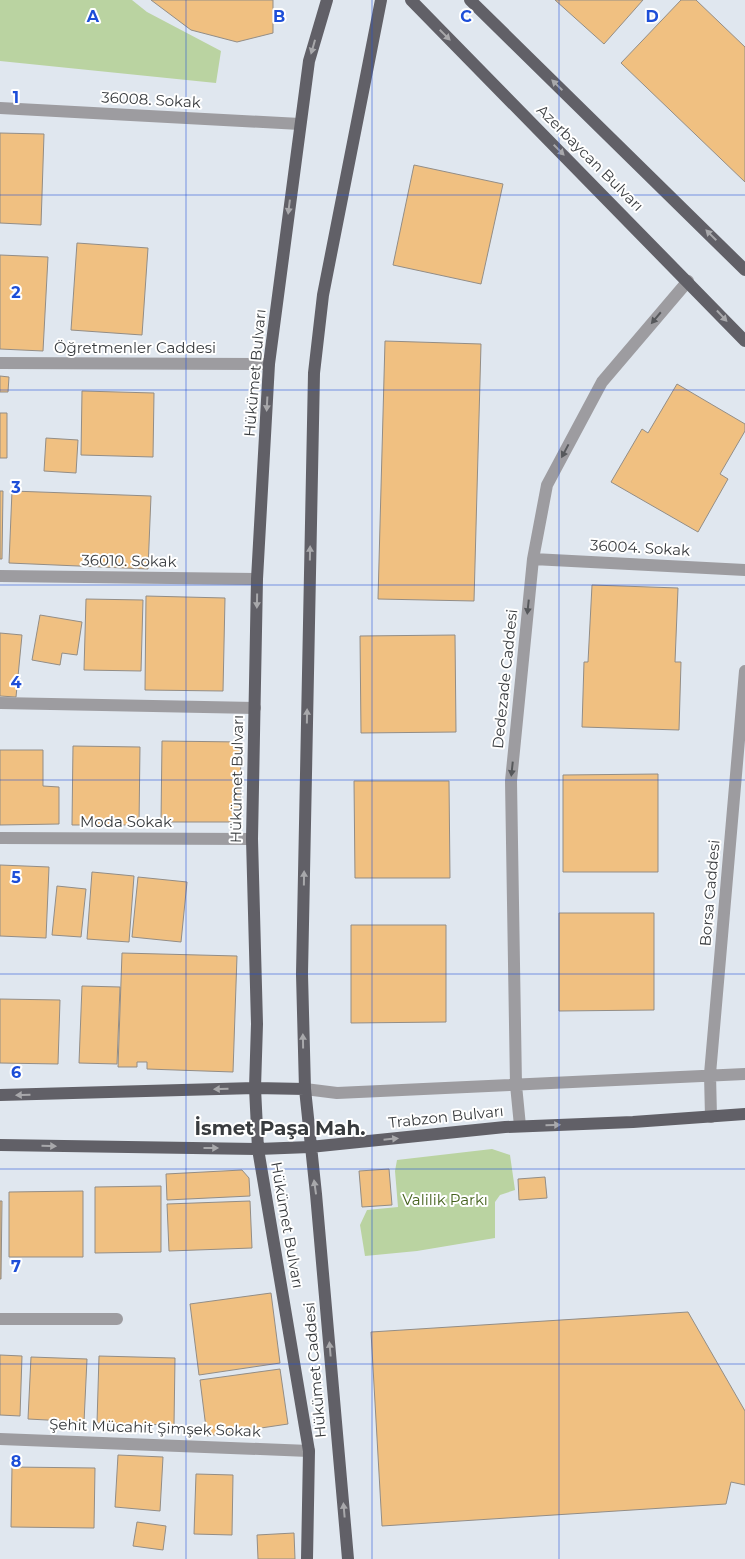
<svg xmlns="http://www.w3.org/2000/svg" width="745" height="1559" font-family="Montserrat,sans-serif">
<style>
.green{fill:#bad3a1}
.building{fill:#f0c081;stroke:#938d86}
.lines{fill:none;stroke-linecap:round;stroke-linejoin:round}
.minor{stroke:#9d9ca0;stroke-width:12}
.major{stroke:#616067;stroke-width:12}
.oneway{fill:#a8a8ab}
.oneway2{fill:#56585b}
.grid{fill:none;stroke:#1d4ed8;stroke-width:1;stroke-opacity:0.55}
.labels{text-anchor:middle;stroke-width:4;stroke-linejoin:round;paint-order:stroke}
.street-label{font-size:15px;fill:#383b3e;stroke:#fff}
.park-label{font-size:15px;fill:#45621d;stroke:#fff}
.district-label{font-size:20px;font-weight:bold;fill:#383b3e;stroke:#fff}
.grid-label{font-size:16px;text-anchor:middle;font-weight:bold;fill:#1d4ed8;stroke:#fff;stroke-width:4;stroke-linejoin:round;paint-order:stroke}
</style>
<rect width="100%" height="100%" fill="#e0e7ef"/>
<!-- green -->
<path class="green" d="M0,0H132L147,12L221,51L216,83L0,61Z
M492,1149L510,1155L515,1190L500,1195L495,1202V1238L417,1251L365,1256L360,1225L367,1210L398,1207L395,1171L397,1160Z"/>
<!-- building -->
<path class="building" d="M151,0H273V33L237,42L191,30Z
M555,0H643L604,44Z
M681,0H696L745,47V182L621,63Z
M0,133L44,134L41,225L0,223Z
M414,165L503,184L481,284L393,265Z
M77,243L148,248L142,335L71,330Z
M0,255L48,257L43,351L0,349Z
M385,341L481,344L474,601L378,599Z
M0,376L9,377L8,392H0Z
M677,384L745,424V431L720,474L728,479L698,532L611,482L642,429L648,433Z
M82,391L154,393L153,457L81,455Z
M0,413H7V458H0Z
M46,438L78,440L76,473L44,471Z
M0,491H3L2,559H0Z
M12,491L151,496L148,569L9,563Z
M592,585L678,588L675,662H681L679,730L582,727L584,662H588Z
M146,596L225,598L223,691L145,690Z
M86,599L143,600L141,671L84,670Z
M40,615L82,622L77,655L62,653L60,665L32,660Z
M0,633L22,635L16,697L0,696Z
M455,635L456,732L361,733L360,636Z
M162,741L241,742L240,822H161Z
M73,746L140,747L139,825H72Z
M0,750H43V786L59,787V824L0,825Z
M658,774V872H563V775Z
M354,781H449L450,878H355Z
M0,865L49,867L46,938L0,936Z
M92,872L134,876L129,942L87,939Z
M138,877L187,882L181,942L132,937Z
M57,886L86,889L81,937L52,935Z
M559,913H654V1010L559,1011Z
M351,925H446V1022L351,1023Z
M122,953L237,956L233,1072L147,1069V1062H137V1067H118Z
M82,986L120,987L117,1064L79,1063Z
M0,999L60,1000L58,1064L0,1063Z
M389,1169L392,1205L362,1207L359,1171Z
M242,1170L249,1178L250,1196L167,1200L166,1174Z
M545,1177L547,1198L519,1200L518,1179Z
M161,1186V1252L95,1253V1187Z
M83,1191V1257H9V1192Z
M0,1201H2L1,1279H0Z
M250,1201L252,1248L169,1251L167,1204Z
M271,1293L280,1363L199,1375L190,1304Z
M688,1312L745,1411V1485L731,1482L726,1504L382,1526L371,1332Z
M0,1355L22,1356L20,1416L0,1415Z
M99,1356L175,1358L174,1425L97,1423Z
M31,1357L87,1359L84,1422L28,1419Z
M280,1369L288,1424L207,1436L200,1380Z
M118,1455L163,1457L160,1511L115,1507Z
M12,1467L95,1468L94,1528L11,1527Z
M196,1474L233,1475L232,1535L194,1534Z
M137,1522L166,1526L163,1550L133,1546Z
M294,1533L295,1559H258L257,1535Z"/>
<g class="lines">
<!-- minor -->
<path class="minor" d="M0,108L300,124
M0,363L269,364
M533,559L745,570
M0,576L257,579
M0,703L255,708
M0,838L252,839
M305,1089L337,1093L745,1074
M711,1117L710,1074L745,671
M520,1126L516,1085L511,781L533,559L547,485L602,382L688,281
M0,1319H117
M0,1439L309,1451"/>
<!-- major -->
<path class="major" d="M411,0L745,341
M470,0L745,270
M0,1095L255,1088L305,1089
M0,1145L258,1149L310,1147L505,1127L633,1122L745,1114
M307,1559L309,1451L258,1149L255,1088L257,1024L252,839L257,579L269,364L309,61L327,0
M348,1559L316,1194L305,1089L302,974L314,373L323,295L381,0"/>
</g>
<!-- one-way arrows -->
<defs><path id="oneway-solid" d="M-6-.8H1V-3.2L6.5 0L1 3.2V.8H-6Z" transform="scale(1.25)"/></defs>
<g class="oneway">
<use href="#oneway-solid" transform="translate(445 35) rotate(45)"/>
<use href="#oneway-solid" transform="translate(313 47) rotate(106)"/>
<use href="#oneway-solid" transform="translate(557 85) rotate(-136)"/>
<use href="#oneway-solid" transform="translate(559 150) rotate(45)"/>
<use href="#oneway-solid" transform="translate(289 207) rotate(97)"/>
<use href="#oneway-solid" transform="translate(711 235) rotate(-135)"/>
<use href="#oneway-solid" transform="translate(722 316) rotate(47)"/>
<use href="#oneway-solid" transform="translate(267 404) rotate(93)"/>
<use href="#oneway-solid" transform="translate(310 553) rotate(-89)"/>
<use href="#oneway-solid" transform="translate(257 601) rotate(91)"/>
<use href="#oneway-solid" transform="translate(307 716) rotate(-89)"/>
<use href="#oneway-solid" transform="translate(304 878) rotate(-89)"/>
<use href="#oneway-solid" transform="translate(303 1041) rotate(-91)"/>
<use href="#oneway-solid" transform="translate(221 1089) rotate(178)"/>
<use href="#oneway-solid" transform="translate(23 1095) rotate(178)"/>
<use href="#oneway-solid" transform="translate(553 1125) rotate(-2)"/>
<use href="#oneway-solid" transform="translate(391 1139) rotate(-6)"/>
<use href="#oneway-solid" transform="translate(49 1146) rotate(1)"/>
<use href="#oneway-solid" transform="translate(211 1148)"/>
<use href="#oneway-solid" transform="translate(315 1187) rotate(-98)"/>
<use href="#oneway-solid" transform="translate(330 1349) rotate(-95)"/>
<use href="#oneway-solid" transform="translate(344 1510) rotate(-95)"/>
</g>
<g class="oneway2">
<use href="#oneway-solid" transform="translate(656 318) rotate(130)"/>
<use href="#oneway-solid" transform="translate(565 451) rotate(118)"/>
<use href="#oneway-solid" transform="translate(528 607) rotate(96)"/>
<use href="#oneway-solid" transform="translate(512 769) rotate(96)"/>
</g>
<!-- grid -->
<path class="grid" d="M186,0V1559M372,0V1559M559,0V1559M0,195H745M0,390H745M0,585H745M0,780H745M0,974H745M0,1169H745M0,1364H745"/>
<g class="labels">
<!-- street labels -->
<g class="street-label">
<text transform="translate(151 100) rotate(3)" y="5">36008. Sokak</text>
<text transform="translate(590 158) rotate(45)" y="5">Azerbaycan Bulvarı</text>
<text x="135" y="353">Öğretmenler Caddesi</text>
<text transform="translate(255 373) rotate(-85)" y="5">Hükümet Bulvarı</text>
<text transform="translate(640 548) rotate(3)" y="5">36004. Sokak</text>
<text transform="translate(129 561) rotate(1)" y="5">36010. Sokak</text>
<text transform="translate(505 679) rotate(-84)" y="5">Dedezade Caddesi</text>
<text transform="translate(237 779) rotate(-89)" y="5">Hükümet Bulvarı</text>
<text x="126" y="827">Moda Sokak</text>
<text transform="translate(710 893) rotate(-85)" y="5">Borsa Caddesi</text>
<text transform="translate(446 1117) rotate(-6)" y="5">Trabzon Bulvarı</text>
<text transform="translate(287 1225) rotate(80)" y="5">Hükümet Bulvarı</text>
<text transform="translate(315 1370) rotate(-95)" y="5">Hükümet Caddesi</text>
<text transform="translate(155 1428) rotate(2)" y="5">Şehit Mücahit Şimşek Sokak</text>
</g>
<!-- park labels -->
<g class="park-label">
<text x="445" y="1205">Valilik Parkı</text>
</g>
<!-- district labels -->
<g class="district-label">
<text x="280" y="1135">İsmet Paşa Mah.</text>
</g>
</g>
<g class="grid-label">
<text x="93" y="22">A</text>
<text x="279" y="22">B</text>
<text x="466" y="22">C</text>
<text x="652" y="22">D</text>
<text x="16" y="103">1</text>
<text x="16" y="298">2</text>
<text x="16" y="493">3</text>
<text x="16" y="688">4</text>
<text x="16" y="883">5</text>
<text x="16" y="1078">6</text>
<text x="16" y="1272">7</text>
<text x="16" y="1467">8</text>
</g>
</svg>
